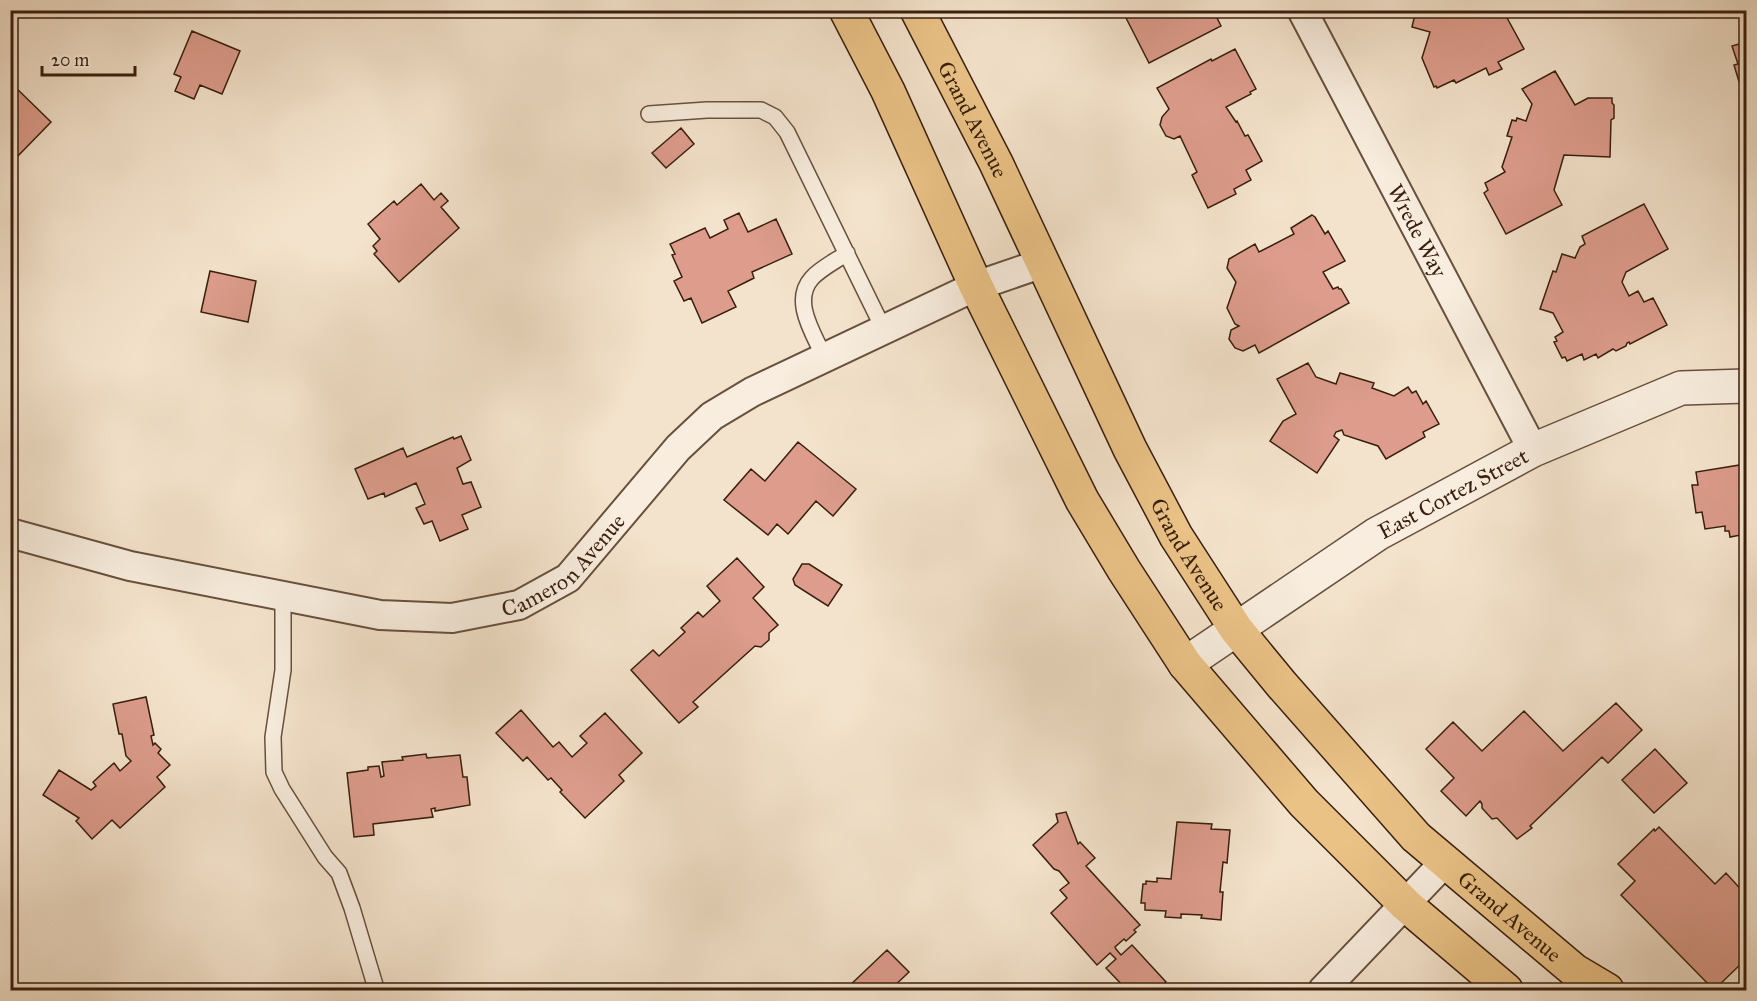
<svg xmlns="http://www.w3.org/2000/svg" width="1757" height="1001" font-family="'IM FELL Great Primer',serif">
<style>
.building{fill:#dd9c8c;stroke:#381f0d;stroke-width:1.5}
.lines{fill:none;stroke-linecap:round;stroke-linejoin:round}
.service-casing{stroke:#67503d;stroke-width:18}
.minor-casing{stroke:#67503d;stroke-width:32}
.tertiary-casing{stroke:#67503d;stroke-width:36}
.primary-casing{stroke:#381f0d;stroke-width:36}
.service{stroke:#f8edde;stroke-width:15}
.minor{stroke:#f8edde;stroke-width:28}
.tertiary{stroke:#f8edde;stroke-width:33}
.primary{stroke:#eac286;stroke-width:33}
.labels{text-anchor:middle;stroke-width:5;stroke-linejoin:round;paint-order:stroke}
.street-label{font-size:22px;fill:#381f0d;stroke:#f8edde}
</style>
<rect width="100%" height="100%" fill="#f4e3cc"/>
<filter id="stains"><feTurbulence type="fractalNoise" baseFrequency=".00333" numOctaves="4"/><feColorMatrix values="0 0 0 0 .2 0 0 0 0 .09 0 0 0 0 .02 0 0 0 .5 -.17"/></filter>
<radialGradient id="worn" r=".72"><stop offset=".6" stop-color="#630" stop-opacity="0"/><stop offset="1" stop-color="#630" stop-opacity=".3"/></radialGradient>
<!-- building -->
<path class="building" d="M1122,10H1213L1221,26L1149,63Z
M1508,10L1506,16L1524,49L1498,62L1502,69L1489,75L1486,68L1456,83L1454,80L1437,88L1436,86L1434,87L1422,58L1430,32L1412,27L1416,10Z
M192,31L240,51L222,94L200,85L194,99L175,91L181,77L174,74Z
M1746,42V94L1743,95L1734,65L1738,64L1732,46Z
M1235,49L1256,89L1250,92L1251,94L1226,107L1236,122L1237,121L1245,136L1248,135L1262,161L1246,170L1251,180L1234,189L1236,194L1208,208L1192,175L1197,172L1180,136L1174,139L1166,136L1160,125L1162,117L1169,109L1157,88L1211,59L1212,61Z
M1555,71L1575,105L1588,98H1612V103L1614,105V118L1611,120L1610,157L1564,155L1554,190L1562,205L1506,234L1484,193L1488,190L1485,183L1505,172L1502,167L1512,137L1507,136L1512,120L1516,121L1517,118L1526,121L1532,104L1522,89Z
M10,82L51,122L12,162L10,161Z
M681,128L694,144L666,168L652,153Z
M421,184L434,200L441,193L448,201L441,207L459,228L399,282L374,254L377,251L373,246L380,239L368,224L394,201L397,205Z
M1644,204L1668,249L1626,272L1622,282L1629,296L1638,291L1644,302L1653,298L1667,325L1630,344L1629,342L1627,343L1626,346L1616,351L1613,349L1598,358L1596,354L1584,360L1582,354L1567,361L1565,357L1562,358L1554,342L1557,341L1555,337L1563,332L1553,313L1540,309L1553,271L1556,272L1562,254L1575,258L1580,247L1585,244L1582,236Z
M739,213L748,232L776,219L792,254L752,272L754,278L728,291L736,307L702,323L691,298L684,301L674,281L682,277L672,255L675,254L670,244L705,228L710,238L728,229L724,220Z
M1312,215L1315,217L1325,234L1328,231L1345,261L1323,272L1333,289L1338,287L1339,289H1341L1349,303L1259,353L1255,345L1243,351L1235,348L1229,339L1231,330L1239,326L1235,324L1227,308L1236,282L1227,268L1229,259L1255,244L1259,252L1294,234L1291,228Z
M210,271L256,281L248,322L201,312Z
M1308,363L1316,377L1336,384L1340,373L1374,383L1372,388L1394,396L1408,387L1412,393L1416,391L1423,404L1426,401L1439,424L1423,432L1425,437L1386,459L1378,446L1344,435L1342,430L1336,432L1334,436L1339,440L1317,473L1270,441L1283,421L1296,414L1277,379Z
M461,436L471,460L457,468L463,484L471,482L481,507L462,515L468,529L440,541L432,521L424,524L416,508L425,504L416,483L385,497L384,493L368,499L355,469L403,448L407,457L453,437L454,439Z
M798,442L856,489L833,516L816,501L788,534L777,524L768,535L724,500L751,469L765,481Z
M1746,464V534L1730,537L1729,531H1725V526L1705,529L1702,512L1696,513L1692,485H1698L1696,472Z
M737,558L764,587L753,598L778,625L769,633V640L761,647L755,646L693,702L698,707L679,723L631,670L653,650L659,656L685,632L681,628L698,612L703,617L720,601L707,586Z
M802,564H809L842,585L828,606L795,585L793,579Z
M146,697L154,735L151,736L153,745L155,743L161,749L158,753L170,765L157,777L165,787L120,828L112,820L92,839L76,821L79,818L43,795L59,770L91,790L96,786L93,782L114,763L120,771L131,761L126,756L122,734H119L113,704Z
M1616,703L1642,730L1608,763L1602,757L1530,826L1532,828L1517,839L1497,818L1492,819L1482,808V804L1480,801L1466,816L1441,791L1454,778L1426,749L1453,722L1482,751L1524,711L1563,751Z
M521,710L553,747L559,742L572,757L587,743L580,736L605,713L642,753L619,775L624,781L585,818L560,792L562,790L551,778L548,780L527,757L523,761L496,733Z
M1655,749L1687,783L1654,813L1622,780Z
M426,754L427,758L460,755L463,777H467L470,805L435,811V808L431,809L433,817L373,824L374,835L354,837L347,773L368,770V767L379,766L381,777L384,776L382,762L403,760L402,757Z
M1066,812L1078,844L1080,842L1095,858L1086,866L1140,925L1134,930L1136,932L1126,941L1124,939L1115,947L1116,949L1121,955L1132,945L1166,982L1156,990H1127L1106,968L1116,959L1110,953L1097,965L1051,913L1067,898L1060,890L1069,883L1059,871L1054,869L1033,845L1058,822L1056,814Z
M1177,822L1212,824L1211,829L1230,830L1227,863L1223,862L1220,892H1223L1221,920L1201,918L1202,915L1181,914V918L1165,917L1166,911L1145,910V903H1141L1143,884H1146V881L1157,882V878L1171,879Z
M1659,827L1715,884L1726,873L1746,895V959L1714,990L1621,895L1635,881L1618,864L1654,829L1655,831Z
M887,950L909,972L890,990H845Z"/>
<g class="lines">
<!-- service casing -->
<g class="service-casing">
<path id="service" d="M649,114L707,110H761L775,117L787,132L884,330
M824,357C814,334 791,301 812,278C821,268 836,261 847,253
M283,596V670L273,737L274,772L282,789L325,857L339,873L352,908L375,985"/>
</g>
<!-- minor casing -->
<g class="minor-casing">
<g id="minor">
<path id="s1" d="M1302,10L1533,450"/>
<path id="s2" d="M10,533L130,566L380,615L452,618L519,605L568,578L678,448L712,416L752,392L976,286L1043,263"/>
<path d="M1323,990L1445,862"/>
</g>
</g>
<!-- tertiary casing -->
<g class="tertiary-casing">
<g id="tertiary">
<path id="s3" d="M1185,664L1377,534L1533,450L1681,388L1746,386"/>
</g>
</g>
<!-- primary casing -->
<g class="primary-casing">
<g id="primary">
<path d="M846,10L888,91L976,286L1082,500L1124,570L1185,664L1304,803L1406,905L1506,990"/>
<path id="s4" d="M917,10L996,163L1130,449L1176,536L1236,629L1282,685L1416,837L1575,971L1607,990"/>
</g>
</g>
<!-- service -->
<use href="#service" class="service"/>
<!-- minor -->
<use href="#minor" class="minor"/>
<!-- tertiary -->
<use href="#tertiary" class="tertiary"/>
<!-- primary -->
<use href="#primary" class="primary"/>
</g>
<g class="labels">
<!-- street labels -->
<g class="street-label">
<text dy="8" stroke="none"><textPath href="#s4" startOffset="123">Grand Avenue</textPath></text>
<text dy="8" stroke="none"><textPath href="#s1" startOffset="249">Wrede Way</textPath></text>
<text dy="8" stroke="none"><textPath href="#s3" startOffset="318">East Cortez Street</textPath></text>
<text dy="8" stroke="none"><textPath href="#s4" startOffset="609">Grand Avenue</textPath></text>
<text dy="8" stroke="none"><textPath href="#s2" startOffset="579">Cameron Avenue</textPath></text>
<text dy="8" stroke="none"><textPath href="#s4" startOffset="1095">Grand Avenue</textPath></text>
</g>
</g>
<!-- margin -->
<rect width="1757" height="1001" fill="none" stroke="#f4e3cc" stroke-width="36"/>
<rect x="12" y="12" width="1733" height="977" fill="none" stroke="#381f0d" stroke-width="3"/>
<rect x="18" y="18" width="1721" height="965" fill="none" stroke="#381f0d" stroke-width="1.5"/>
<!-- scale -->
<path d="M42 66v9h93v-9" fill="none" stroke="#381f0d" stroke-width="3"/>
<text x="51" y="66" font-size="18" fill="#381f0d" stroke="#f8edde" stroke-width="4.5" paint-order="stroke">20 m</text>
<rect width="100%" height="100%" filter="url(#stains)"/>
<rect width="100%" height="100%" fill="url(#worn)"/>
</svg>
